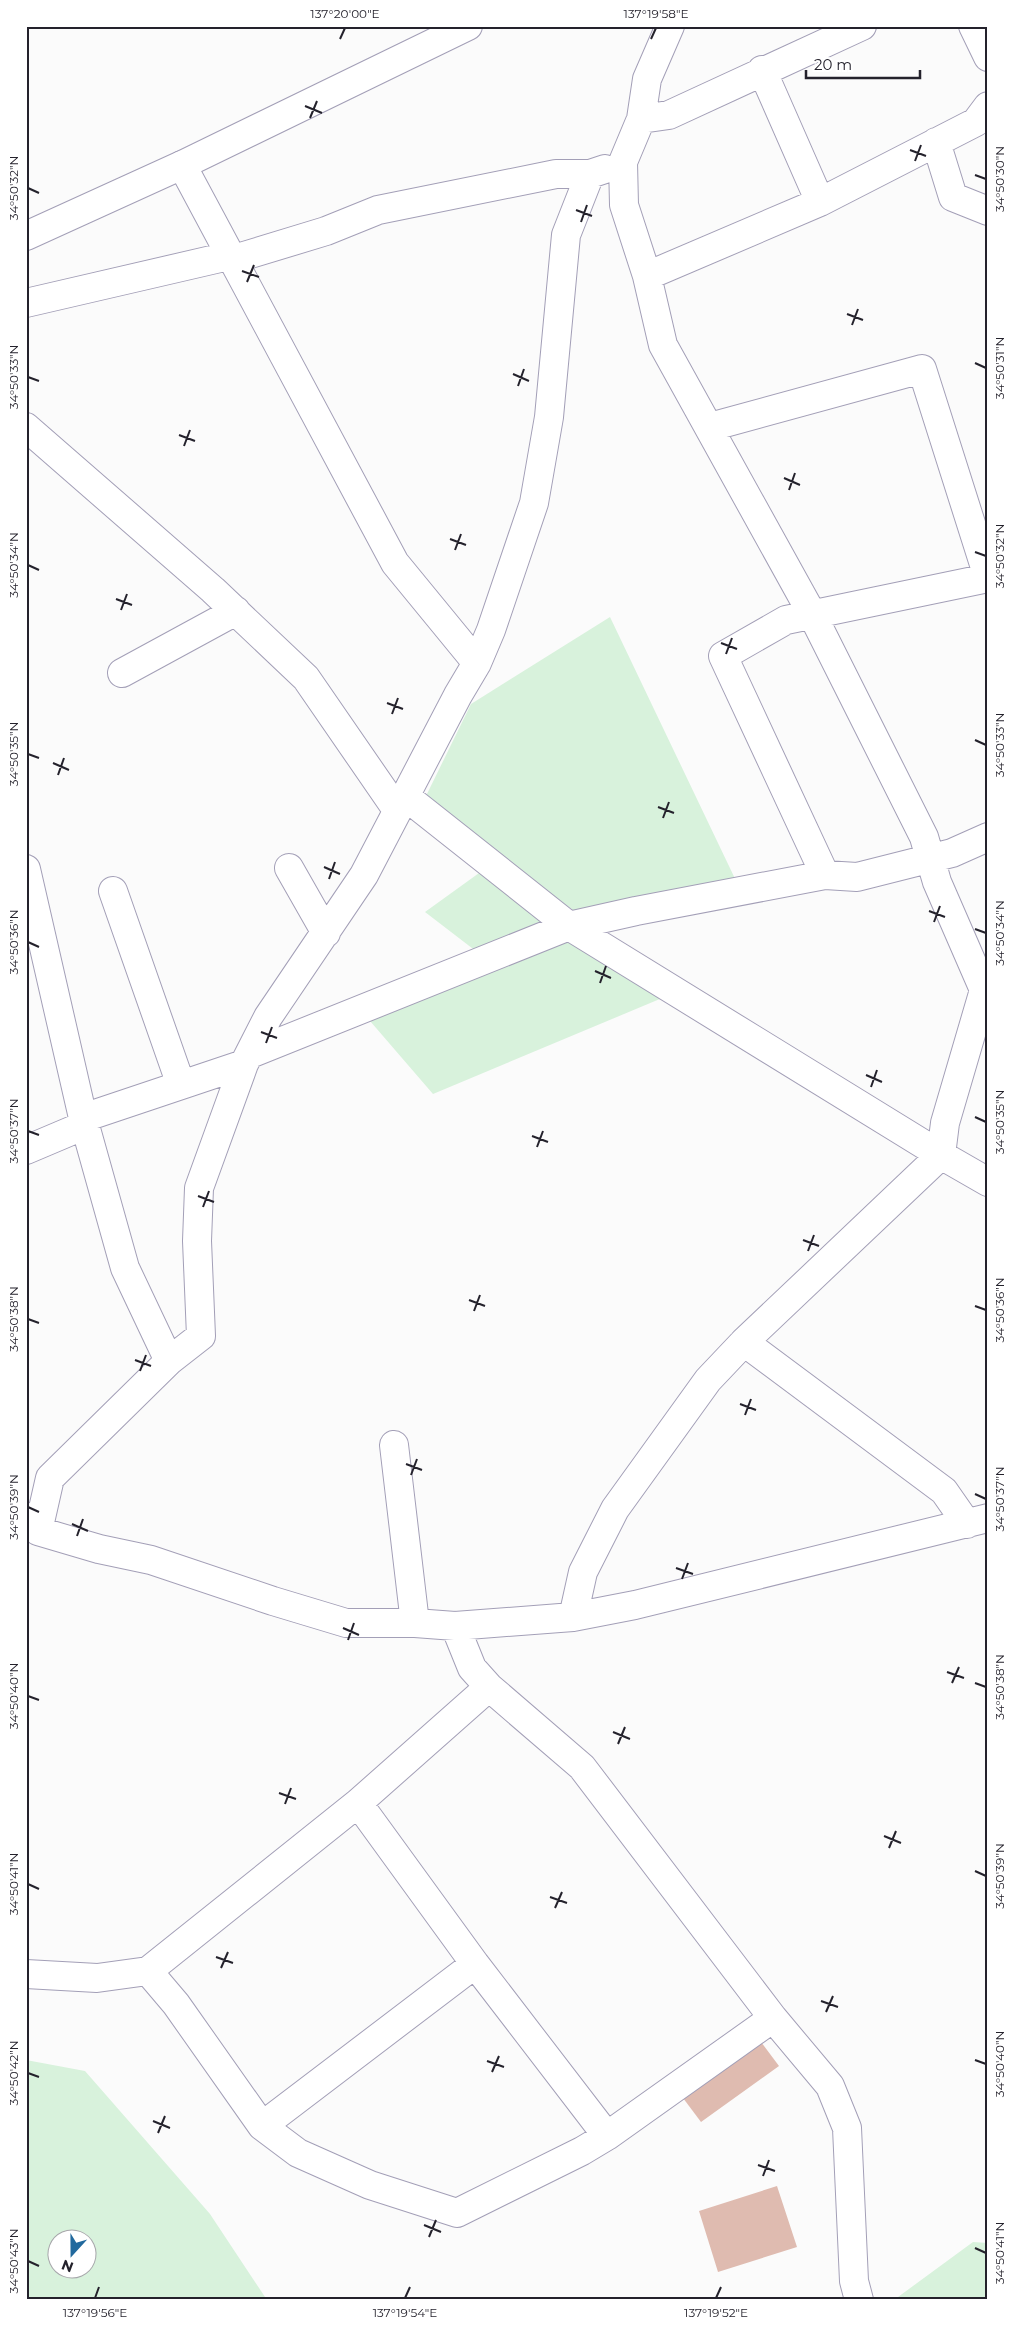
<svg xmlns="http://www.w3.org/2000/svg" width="1014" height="2326" font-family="Montserrat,sans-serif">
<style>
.green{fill:#d8f2dc;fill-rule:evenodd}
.building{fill:#dfbbb0}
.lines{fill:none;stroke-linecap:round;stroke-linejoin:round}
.minor-casing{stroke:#a39fb7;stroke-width:30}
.tertiary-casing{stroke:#a39fb7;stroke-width:30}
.minor{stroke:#fff;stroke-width:28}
.tertiary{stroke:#fff;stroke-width:28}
.ticks{fill:none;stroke:#24222c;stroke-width:2}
.neatline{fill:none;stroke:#24222c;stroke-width:2}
.ticks-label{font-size:12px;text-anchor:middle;fill:#24222c}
</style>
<rect width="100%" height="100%" fill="#fbfbfb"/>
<!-- green -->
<path class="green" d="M610,617L739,887L579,914L432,812L426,796L471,704Z
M486,868L558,925L481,955L425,912Z
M576,933L667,996L433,1094L364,1014Z
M26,2060L85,2071L210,2214L267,2300H26ZM88,2238V2268H58V2238Z
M973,2242L988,2243V2300H898V2297Z"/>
<!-- building -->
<path class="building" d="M749,2026L779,2066L701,2122L671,2082Z
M777,2186L797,2247L718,2272L699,2211Z"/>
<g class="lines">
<!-- minor casing -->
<g class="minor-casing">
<path id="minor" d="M670,26L647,79L641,119L623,162L624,205L647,276L663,345L812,614L924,837L937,882L984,990L945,1123L941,1155L744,1342L944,1491L967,1524
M973,26L988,57
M762,70L820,202
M641,119L669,115L862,26
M936,142L953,197L988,211
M182,165L395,563L477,663
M234,259L326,231L378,210L556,174H590L605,169
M647,276L820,202L976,122L988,106
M26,303L233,255
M26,427L213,590L306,678L397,810
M710,427L922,369L988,577
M988,578L786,620L723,656L825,875L857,877L952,853L988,837
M122,673L236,611
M405,796L569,926L941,1155L988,1182
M289,868L326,933
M26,869L83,1118L125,1268L169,1361
M113,891L181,1085
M250,1054L569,926L636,911L825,875
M83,1118L244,1064
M26,1150L85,1125
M394,1445L415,1623
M27,1517L38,1531L99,1549L151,1560L273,1601L346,1623H415L455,1626L573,1617L635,1605L988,1518
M38,1531L50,1478L169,1361L201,1336L197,1241L199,1188L244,1064L268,1017L364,875L458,695L477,663L491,630L534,503L549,417L566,235L590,174
M573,1617L583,1572L615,1509L708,1380L744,1342
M455,1626L472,1668L489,1687L582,1767L773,2018L830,2086L847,2128L854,2281L859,2300
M358,1803L475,1964L607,2136
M148,1971L358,1803L489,1687
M26,1974L97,1978L148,1971L176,2004L262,2126L298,2153L370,2185L457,2213L582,2151L607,2136L773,2018
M262,2126L475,1964"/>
</g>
<!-- tertiary casing -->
<g class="tertiary-casing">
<path id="tertiary" d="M26,236L182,165L468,26"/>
</g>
<!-- minor -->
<use href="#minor" class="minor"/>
<!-- tertiary -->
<use href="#tertiary" class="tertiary"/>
</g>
<!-- ticks -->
<path class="ticks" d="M340,39L345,28M651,39L656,28M305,106L322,113M310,118L317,101M910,150L926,156M915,161L921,145M975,175L986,179M28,188L39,193M576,210L592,216M581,222L587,205M242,271L259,277M247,282L254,265M847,314L863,320M852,325L858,309M975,363L986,368M513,374L529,381M28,377L39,381M518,386L524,369M179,435L195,441M184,446L190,430M784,478L800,485M789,490L795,473M450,539L466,545M455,550L461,534M975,552L986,556M28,565L39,570M116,599L132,605M121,610L127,594M721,643L737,649M726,654L732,638M387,703L403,709M392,714L398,698M975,740L986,745M28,754L39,758M53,763L69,770M58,775L64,758M658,807L674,813M663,818L669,802M324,867L340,874M329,879L335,862M929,911L945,917M934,922L940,906M975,929L986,933M28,942L39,947M595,971L611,978M600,983L606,966M261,1032L277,1038M266,1043L272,1027M866,1075L882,1082M871,1087L877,1070M975,1117L986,1122M28,1131L39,1135M532,1136L548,1142M537,1147L543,1131M198,1196L214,1202M203,1207L209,1191M803,1240L819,1246M808,1251L814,1235M469,1300L485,1306M975,1306L986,1310M474,1311L480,1295M28,1319L39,1323M135,1360L151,1366M140,1371L146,1355M740,1404L756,1410M745,1415L751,1399M406,1464L422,1470M411,1475L417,1459M975,1494L986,1499M28,1507L39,1512M72,1524L88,1531M77,1536L83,1519M676,1568L693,1574M682,1579L688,1563M343,1628L359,1635M348,1640L354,1623M947,1672L964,1678M952,1683L959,1667M975,1683L986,1687M28,1696L39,1700M613,1732L630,1739M618,1744L625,1727M279,1793L296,1799M285,1804L291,1788M884,1836L901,1843M889,1848L896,1831M975,1871L986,1876M28,1884L39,1889M550,1897L567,1903M555,1908L562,1892M216,1957L233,1963M221,1968L228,1952M821,2001L838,2007M826,2012L833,1996M975,2060L986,2064M487,2061L504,2067M492,2072L499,2056M28,2073L39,2077M153,2121L170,2128M158,2133L165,2116M758,2165L775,2171M763,2176L769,2160M424,2225L441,2232M429,2237L436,2220M975,2248L986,2253M28,2261L39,2266M95,2298L99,2287M405,2298L410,2287M716,2298L721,2287"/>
<!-- border -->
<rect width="1014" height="2326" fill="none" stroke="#ffffff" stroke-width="55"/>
<!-- north arrow -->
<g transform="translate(72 2254) rotate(201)"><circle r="24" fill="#ffffff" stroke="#a7a7ab"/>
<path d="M0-4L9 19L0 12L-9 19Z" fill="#21699d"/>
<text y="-8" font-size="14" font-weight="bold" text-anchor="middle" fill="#24222c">N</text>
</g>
<!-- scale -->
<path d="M806 70v8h114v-8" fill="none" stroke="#24222c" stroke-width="2.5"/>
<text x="814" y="70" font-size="15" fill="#24222c" stroke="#ffffff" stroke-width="4" paint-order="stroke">20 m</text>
<rect x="28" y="28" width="958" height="2270" class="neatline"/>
<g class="ticks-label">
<text x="345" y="18">137°20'00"E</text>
<text x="656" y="18">137°19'58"E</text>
<text transform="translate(1000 179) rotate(-90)" y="4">34°50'30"N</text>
<text transform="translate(14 188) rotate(-90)" y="4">34°50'32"N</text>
<text transform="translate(1000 368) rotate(-90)" y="4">34°50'31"N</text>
<text transform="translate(14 377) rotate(-90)" y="4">34°50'33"N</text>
<text transform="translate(1000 556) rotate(-90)" y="4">34°50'32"N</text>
<text transform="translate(14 565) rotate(-90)" y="4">34°50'34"N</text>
<text transform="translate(1000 745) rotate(-90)" y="4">34°50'33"N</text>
<text transform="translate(14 754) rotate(-90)" y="4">34°50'35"N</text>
<text transform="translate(1000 933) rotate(-90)" y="4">34°50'34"N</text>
<text transform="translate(14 942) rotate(-90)" y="4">34°50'36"N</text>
<text transform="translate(1000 1122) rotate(-90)" y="4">34°50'35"N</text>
<text transform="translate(14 1131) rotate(-90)" y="4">34°50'37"N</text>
<text transform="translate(1000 1310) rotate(-90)" y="4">34°50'36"N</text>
<text transform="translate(14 1319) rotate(-90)" y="4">34°50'38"N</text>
<text transform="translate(1000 1499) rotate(-90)" y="4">34°50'37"N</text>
<text transform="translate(14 1507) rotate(-90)" y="4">34°50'39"N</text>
<text transform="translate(1000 1687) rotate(-90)" y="4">34°50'38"N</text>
<text transform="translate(14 1696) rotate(-90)" y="4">34°50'40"N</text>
<text transform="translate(1000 1876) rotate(-90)" y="4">34°50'39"N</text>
<text transform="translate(14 1884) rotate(-90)" y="4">34°50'41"N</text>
<text transform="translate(1000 2064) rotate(-90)" y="4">34°50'40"N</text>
<text transform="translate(14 2073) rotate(-90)" y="4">34°50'42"N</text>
<text transform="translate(1000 2253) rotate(-90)" y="4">34°50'41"N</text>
<text transform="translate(14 2261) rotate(-90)" y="4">34°50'43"N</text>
<text x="95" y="2317">137°19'56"E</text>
<text x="405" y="2317">137°19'54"E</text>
<text x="716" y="2317">137°19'52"E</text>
</g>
</svg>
